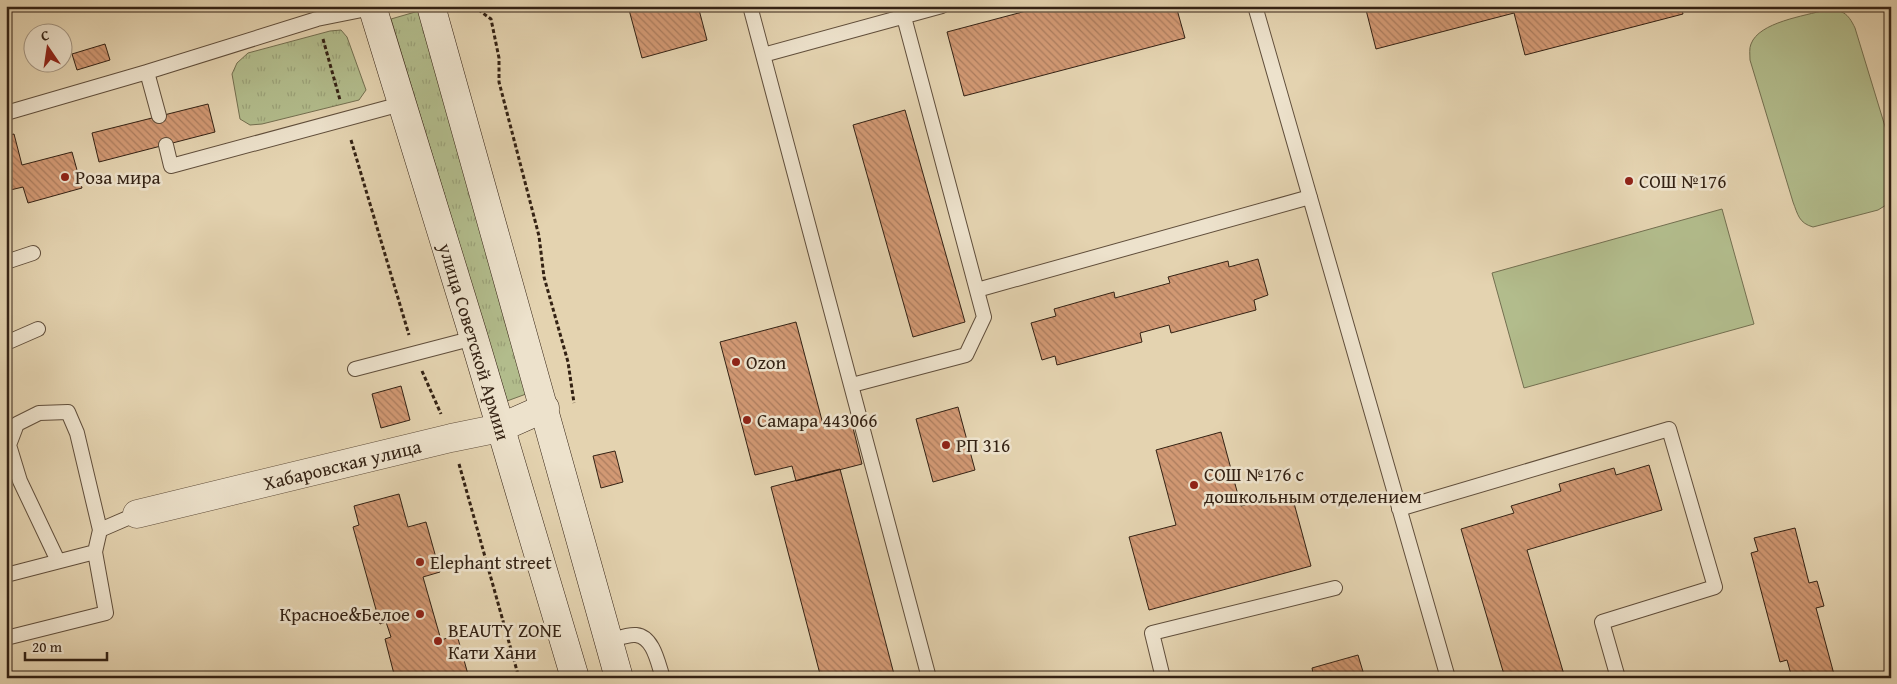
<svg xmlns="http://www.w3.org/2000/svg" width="1897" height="684" font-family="'Gentium Book Plus',serif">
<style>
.grass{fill:url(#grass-tufts);stroke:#736f50}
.green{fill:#b2bc8c;stroke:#736f50}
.building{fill:url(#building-back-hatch);stroke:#342214}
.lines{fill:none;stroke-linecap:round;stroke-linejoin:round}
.service-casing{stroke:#604e3b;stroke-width:16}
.minor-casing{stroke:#604e3b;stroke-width:29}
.secondary-casing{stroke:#342214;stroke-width:29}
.path{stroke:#342214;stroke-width:3;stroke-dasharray:4 2.5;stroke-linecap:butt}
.service{stroke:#ede2cc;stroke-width:14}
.minor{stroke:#ede2cc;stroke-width:28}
.secondary{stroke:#ede2cc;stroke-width:28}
.poi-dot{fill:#8f2418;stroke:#ede2cc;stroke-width:2}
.labels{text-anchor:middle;stroke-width:5;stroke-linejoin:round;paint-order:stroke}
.poi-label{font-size:19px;fill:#342214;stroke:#ede2cc;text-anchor:start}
.street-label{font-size:19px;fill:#342214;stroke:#ede2cc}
</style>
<defs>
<pattern id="grass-tufts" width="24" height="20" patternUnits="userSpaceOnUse" patternTransform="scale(1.25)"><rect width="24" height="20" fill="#b2bc8c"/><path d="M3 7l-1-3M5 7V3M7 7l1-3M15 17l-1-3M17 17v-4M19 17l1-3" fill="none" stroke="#9aa178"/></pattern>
<pattern id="building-back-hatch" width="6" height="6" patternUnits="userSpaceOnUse" patternTransform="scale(1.25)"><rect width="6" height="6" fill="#d29974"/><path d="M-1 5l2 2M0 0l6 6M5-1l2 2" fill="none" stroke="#ab7c5e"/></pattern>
</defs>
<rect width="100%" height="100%" fill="#e4d3b0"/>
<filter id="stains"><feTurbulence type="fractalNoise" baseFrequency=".004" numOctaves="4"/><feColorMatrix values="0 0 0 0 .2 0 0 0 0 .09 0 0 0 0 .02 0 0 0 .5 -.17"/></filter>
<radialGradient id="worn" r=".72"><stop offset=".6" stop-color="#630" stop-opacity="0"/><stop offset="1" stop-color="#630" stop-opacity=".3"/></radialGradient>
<!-- grass -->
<path class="grass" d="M429,8L537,390L507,401L391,19Z
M341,30L347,37L366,90L359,100L262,124L250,125L240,119L232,74L237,63L248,53L330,31Z"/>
<!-- green -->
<path class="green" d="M1825,10C1842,9 1848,13 1855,28L1891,146V202L1878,210L1813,227C1799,223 1798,215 1793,202L1750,60C1750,55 1749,48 1751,44C1759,22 1805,16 1825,10Z
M1722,209L1754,324L1524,388L1492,273Z"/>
<!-- building -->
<path class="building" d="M628,6H698L707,40L642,58Z
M1045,6H1176L1185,38L964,96L947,32Z
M1365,6H1681L1683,14L1525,55L1514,13L1376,49Z
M105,44L110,60L77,70L72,54Z
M208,104L215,132L99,162L92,133Z
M905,110L965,322L913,337L853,125Z
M14,134L22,165L72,152L82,188L28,203L23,187L6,191V136Z
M1258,259L1268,295L1254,300L1256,310L1171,333L1169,325L1140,333L1142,342L1057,365L1055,356L1042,360L1031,323L1056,316L1054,309L1114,292L1115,298L1170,283L1168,277L1228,261L1229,267Z
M796,322L824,428L851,420L862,464L796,481L792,466L755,475L720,342Z
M401,386L410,420L381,428L372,394Z
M958,407L975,470L933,482L916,419Z
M1221,432L1241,506L1291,492L1311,566L1149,610L1129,537L1176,525L1156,450Z
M615,451L623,482L601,488L593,456Z
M1649,465L1662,510L1527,550L1565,678H1505L1461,529L1514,513L1511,506L1561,491L1559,484L1614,468L1616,475Z
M840,469L895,678H821L771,487Z
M399,494L408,527L426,522L440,572L423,577L441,640L457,635L469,678H395L385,639L391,637L386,622L380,624L353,527L359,525L354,506Z
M1795,528L1809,583L1817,581L1824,606L1816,608L1835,678H1792L1787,660L1780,662L1751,553L1758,551L1754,538Z
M1358,655L1364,675L1353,678H1314L1312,668Z"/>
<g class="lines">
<!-- service casing -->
<g class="service-casing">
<path id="service" d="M750,6L929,678
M1255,6L1448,678
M763,55L942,6
M6,113L147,72
M159,116L147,72L317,19L372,8
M166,145L171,166L401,104
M6,262L33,253
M977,290L1310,197
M6,343L38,329
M355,369L474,338
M852,385L966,355L984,317L904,17
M1399,509L1669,429L1715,587L1602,622L1618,678
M58,561L20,481L9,445L17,424L39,413L68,412L77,433L100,530
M6,575L95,552L100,530L137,514
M6,638L106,613L95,552
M608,641C616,639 628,634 636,635C654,637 658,664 663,678
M1163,678L1152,633L1335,588"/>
</g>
<!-- minor casing -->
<g class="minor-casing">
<g id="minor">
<path id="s1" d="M137,514L451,438L500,428"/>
</g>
</g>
<!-- secondary casing -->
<g class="secondary-casing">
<g id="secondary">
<path id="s2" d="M372,6L474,338L575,678"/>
<path d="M431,6L619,678"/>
<path d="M500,428L545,408"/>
</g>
</g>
<!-- path -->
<path class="path" d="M473,6L491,19L499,58V82L539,236L544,277L568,362L574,403
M323,39L340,100
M351,140L409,335
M422,371L441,414
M459,464L519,678"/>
<!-- service -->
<use href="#service" class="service"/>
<!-- minor -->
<use href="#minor" class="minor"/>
<!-- secondary -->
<use href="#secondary" class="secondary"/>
</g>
<!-- markers -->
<g class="poi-dot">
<circle cx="65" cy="177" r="5"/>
<circle cx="1629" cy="181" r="5"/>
<circle cx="736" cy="362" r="5"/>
<circle cx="747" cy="420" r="5"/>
<circle cx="946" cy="445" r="5"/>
<circle cx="1194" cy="485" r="5"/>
<circle cx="420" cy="562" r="5"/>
<circle cx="420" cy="614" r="5"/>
<circle cx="438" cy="641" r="5"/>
</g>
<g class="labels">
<!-- poi labels -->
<g class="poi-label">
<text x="75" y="184">Роза мира</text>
<text x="1639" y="188">СОШ №176</text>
<text x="746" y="369">Ozon</text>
<text x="757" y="427">Самара 443066</text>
<text x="956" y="452">РП 316</text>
<text x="1204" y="481">СОШ №176 с<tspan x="1204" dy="22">дошкольным отделением</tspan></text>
<text x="430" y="569">Elephant street</text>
<text x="410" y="621" text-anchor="end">Красное&amp;Белое</text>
<text x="448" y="637">BEAUTY ZONE<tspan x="448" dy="22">Кати Хани</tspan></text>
</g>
<!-- street labels -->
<g class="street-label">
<text dy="7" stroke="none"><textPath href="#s2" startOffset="351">улица Советской Армии</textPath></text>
<text dy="7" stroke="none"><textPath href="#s1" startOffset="211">Хабаровская улица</textPath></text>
</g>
</g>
<!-- margin -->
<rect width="1897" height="684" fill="none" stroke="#e4d3b0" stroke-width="25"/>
<rect x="8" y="8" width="1882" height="669" fill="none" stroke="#342214" stroke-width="2.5"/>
<rect x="12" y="12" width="1872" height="659" fill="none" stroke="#342214"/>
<!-- north arrow -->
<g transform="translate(48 48) rotate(347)"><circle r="24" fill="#ede2cc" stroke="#a39582"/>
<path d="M0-4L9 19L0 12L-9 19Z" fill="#8f2418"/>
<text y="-8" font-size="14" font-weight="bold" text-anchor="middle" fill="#342214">С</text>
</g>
<!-- scale -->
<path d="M25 652v8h82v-8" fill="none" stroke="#342214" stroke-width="2.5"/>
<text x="32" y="652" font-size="15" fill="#342214" stroke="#ede2cc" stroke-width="4" paint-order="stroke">20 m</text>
<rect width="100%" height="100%" filter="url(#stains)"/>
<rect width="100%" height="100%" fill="url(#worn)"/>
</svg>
